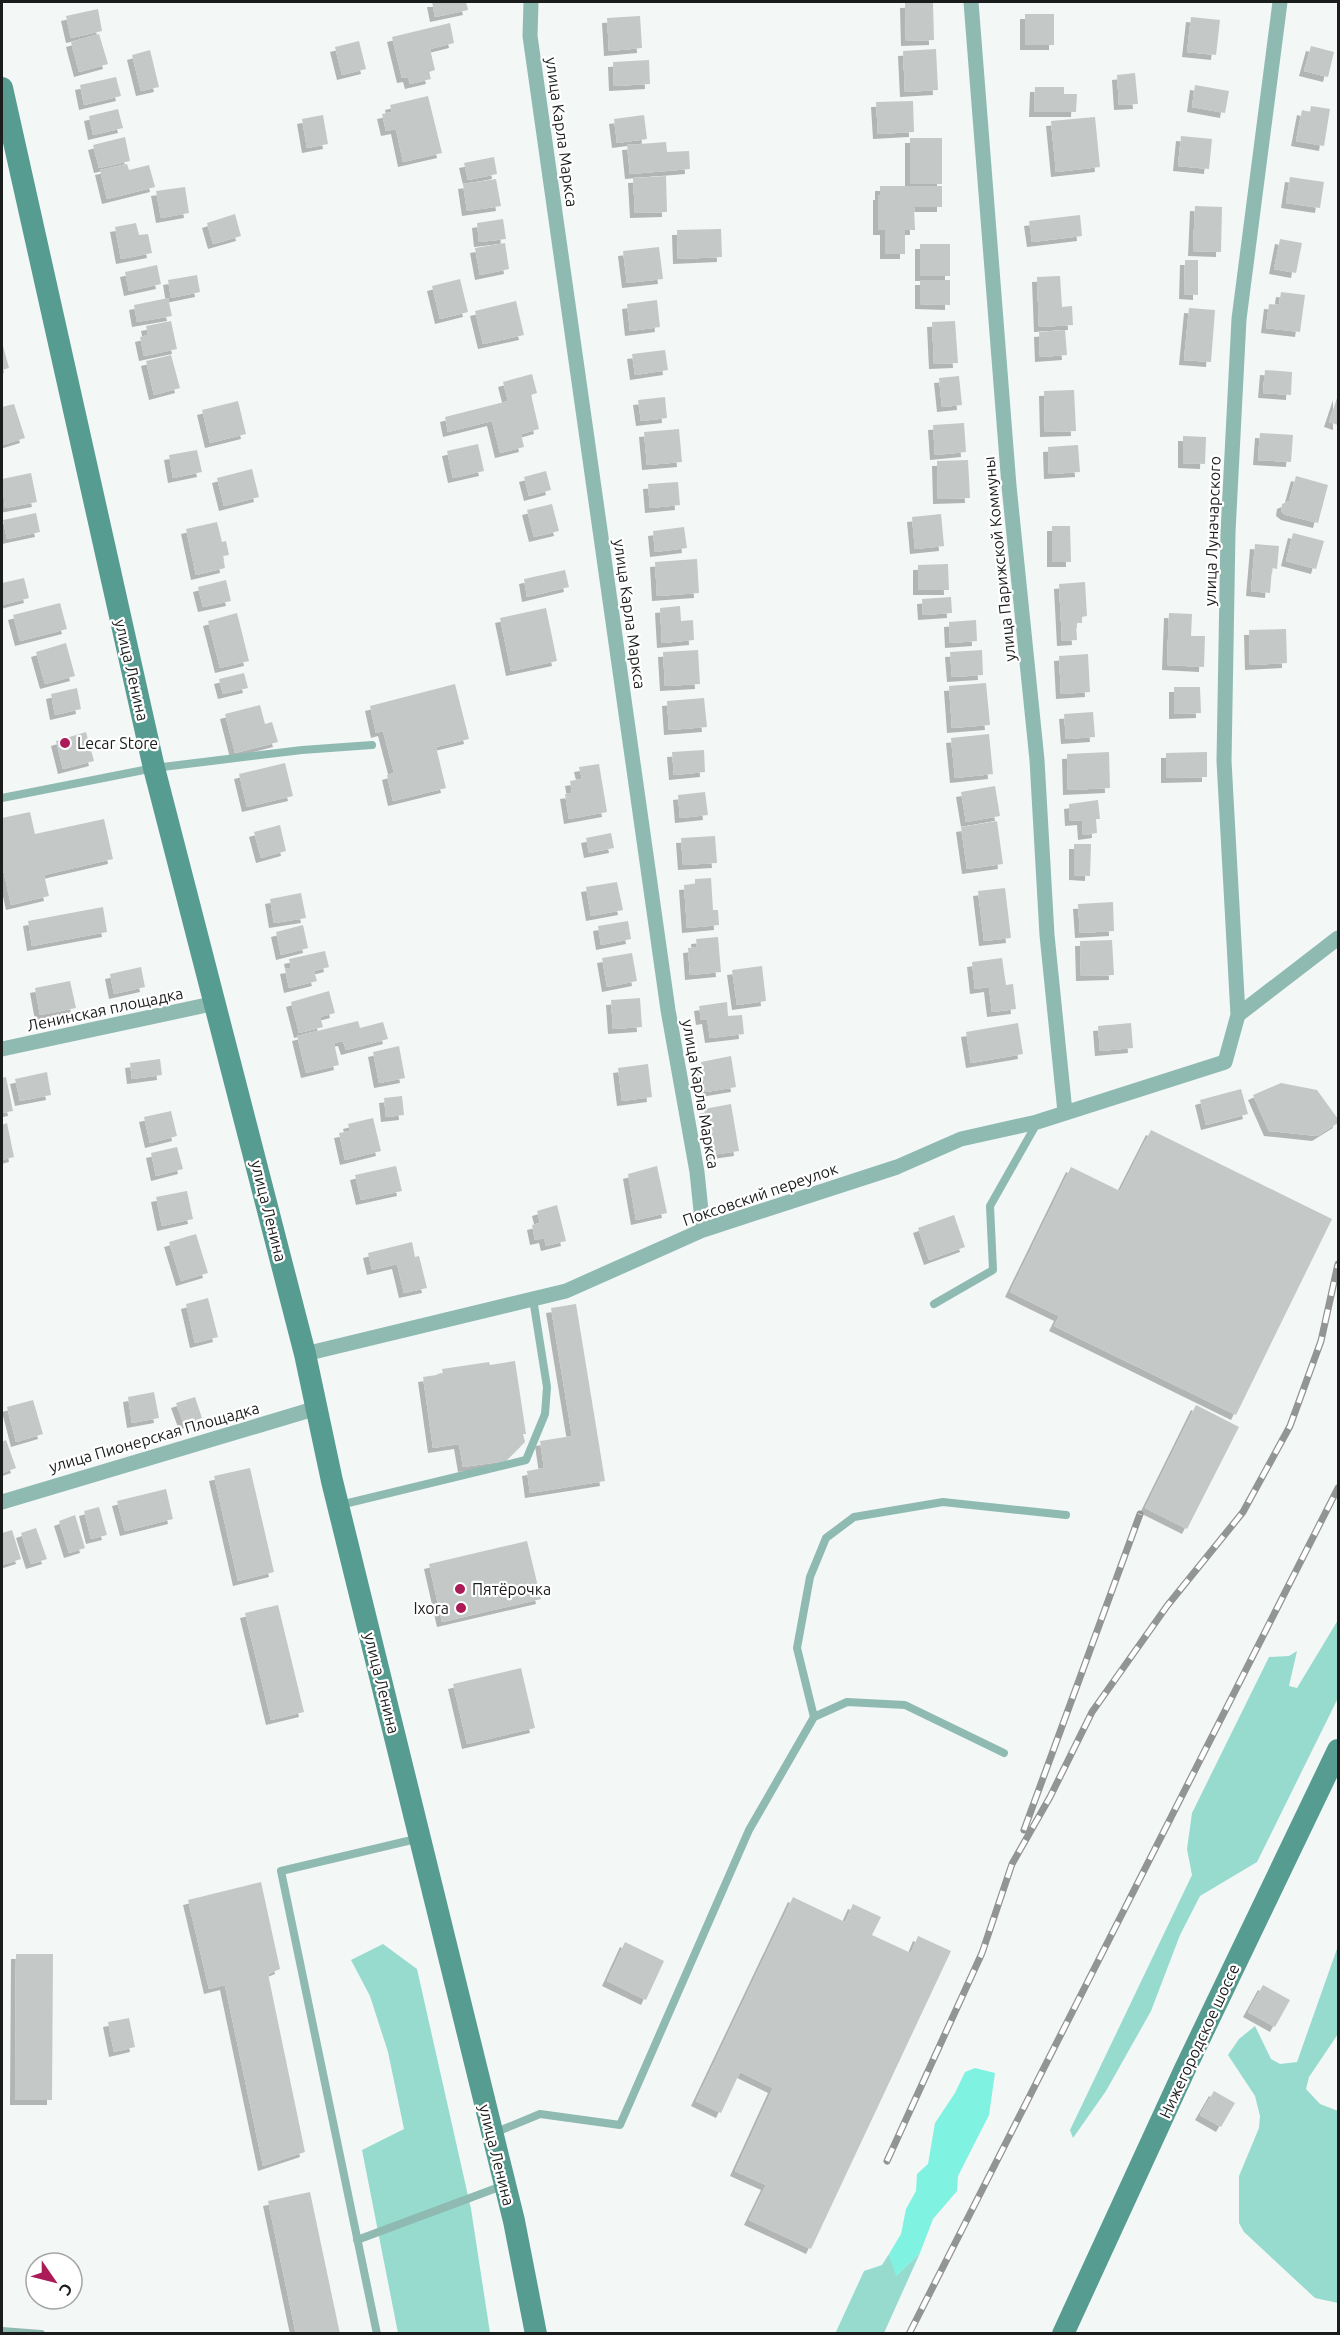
<svg xmlns="http://www.w3.org/2000/svg" width="1340" height="2335" font-family="Ubuntu,sans-serif">
<style>
.green{fill:#97dbcf}
.water{fill:#80f2e1}
.building{fill:#c4c9c8;filter:url(#shadow)}
.lines{fill:none;stroke-linecap:round;stroke-linejoin:round}
.lane{stroke:#8ebab2;stroke-width:8}
.street{stroke:#8ebab2;stroke-width:15}
.secondary{stroke:#569c91;stroke-width:22}
.rail-casing{stroke:#929594;stroke-width:7}
.rail{stroke:#fff;stroke-width:4.5;stroke-dasharray:14;stroke-linecap:butt}
.poi-dot{fill:#aa1b57;stroke:#fff;stroke-width:2}
.labels{text-anchor:middle;stroke-width:4.5;stroke-linejoin:round;paint-order:stroke}
.street-label{font-size:16px;fill:#1b1d1c;stroke:#fff}
.poi-label{font-size:16px;fill:#1b1d1c;stroke:#fff;text-anchor:start}
</style>
<defs>
<filter id="shadow"><feDropShadow dx="-5" dy="5" stdDeviation="0" flood-color="#0004"/></filter>
</defs>
<rect width="100%" height="100%" fill="#f3f7f6"/>
<!-- green -->
<path class="green" d="M1338,1620V1698L1257,1862L1200,1896L1180,1935L1151,2011L1106,2091L1073,2138L1070,2130L1192,1875L1187,1849L1192,1813L1269,1657L1289,1656L1297,1651L1289,1686L1297,1688Z
M383,1944L417,1969L471,2209L490,2333H398L362,2150L404,2129L388,2052L370,1996L351,1960Z
M1338,1946V2034L1309,2077L1306,2089L1320,2104L1338,2111V2303L1315,2298L1244,2232L1239,2223V2176L1259,2128L1260,2116L1255,2096L1228,2055L1239,2039L1255,2026L1271,2059L1280,2064L1297,2062Z
M920,2253L884,2333L835,2334L864,2271L882,2265L889,2254L897,2275Z"/>
<!-- water -->
<path class="water" d="M975,2068L995,2073L989,2115L958,2176L957,2191L933,2219L920,2253L896,2276L889,2254L901,2234L906,2209L916,2191L917,2174L928,2164L935,2123L955,2093L965,2072Z"/>
<!-- building -->
<path class="building" d="M432,2H466L468,10L435,17Z
M933,2L934,40L906,41L905,3Z
M98,9L102,31L71,38L66,16Z
M1025,14H1054V45H1025Z
M640,16L642,48L609,51L607,18Z
M1191,17L1220,20L1216,55L1187,52Z
M450,23L454,43L430,49L435,70L429,72L431,79L410,84L408,77L402,78L392,37Z
M99,34L108,64L79,72L71,42Z
M359,41L366,69L342,75L335,47Z
M1311,46L1334,52L1328,77L1304,71Z
M936,49L938,90L905,92L903,51Z
M150,50L159,87L141,91L132,55Z
M649,60L650,84L614,86L613,62Z
M1135,73L1138,104L1119,105L1117,75Z
M116,77L121,96L84,105L80,85Z
M1195,85L1229,91L1225,113L1192,107Z
M1035,87H1064V94H1077L1076,112H1034Z
M428,96L442,153L403,162L396,129L386,131L382,114L392,112L390,105Z
M913,101L914,132L878,134L876,102Z
M1311,106L1330,109L1324,146L1296,141L1302,110L1310,112Z
M118,109L123,128L93,135L89,116Z
M323,115L328,144L307,148L302,119Z
M644,115L647,139L617,143L614,119Z
M1095,117L1100,167L1056,172L1051,121Z
M1181,136L1212,139L1209,169L1178,166Z
M125,137L130,161L99,168L93,145Z
M910,138H942V184H910Z
M666,142L667,152L689,151L690,169L630,174L627,145Z
M494,157L497,174L468,180L464,163Z
M127,164L129,170L149,165L155,187L107,199L100,170Z
M666,176L667,212L635,213L633,178Z
M1290,177L1324,182L1320,208L1286,203Z
M496,179L501,206L467,211L463,184Z
M880,186H942V207H914L915,230H905V254H885V230H878V195H880Z
M185,187L189,213L161,218L156,191Z
M1195,206L1222,207L1221,252L1193,251Z
M235,214L241,236L213,244L207,223Z
M1080,215L1082,236L1032,242L1029,221Z
M503,219L506,239L479,242L477,223Z
M136,223L139,235L148,234L152,253L121,259L115,227Z
M721,229L722,257L678,259L677,230Z
M1280,239L1302,243L1296,273L1274,269Z
M505,243L509,269L480,275L475,248Z
M920,244H950V276H920Z
M659,247L663,279L627,283L623,251Z
M1185,260H1198V295L1184,294Z
M157,265L161,284L129,291L125,272Z
M197,275L200,292L171,298L168,280Z
M1060,276L1062,307L1072,306L1073,325L1039,327L1037,277Z
M460,279L468,312L440,319L432,286Z
M920,280H950V305L920,304Z
M1281,292L1305,295L1300,332L1266,328L1269,304L1279,305Z
M168,298L172,316L137,322L134,305Z
M657,300L660,327L630,331L627,304Z
M516,301L524,335L483,344L475,311Z
M1189,308L1215,310L1211,362L1184,360Z
M171,321L177,349L144,356L140,337L148,335L146,326Z
M955,321L958,363L934,364L932,322Z
M1065,330L1067,355L1040,357L1039,332Z
M2,342L9,368L2,370Z
M665,350L668,370L635,375L632,354Z
M171,355L180,388L154,395L146,361Z
M1265,370L1292,372L1291,395L1263,393Z
M532,374L537,393L531,395L539,429L521,434L524,447L500,453L492,421L448,432L445,417L508,401L503,382Z
M959,376L962,405L942,407L939,378Z
M1074,390L1076,431L1045,432L1044,391Z
M1338,395V425L1329,422Z
M665,397L667,418L641,421L638,400Z
M238,401L246,434L210,443L202,410Z
M14,404L25,438L2,445V407Z
M964,423L966,452L935,455L933,425Z
M679,429L682,462L647,465L644,432Z
M1260,433L1293,435L1291,462L1258,460Z
M1183,436L1206,437L1205,464L1183,463Z
M478,444L484,471L453,478L447,451Z
M1078,445L1080,472L1049,474L1048,447Z
M197,450L202,472L173,478L169,455Z
M968,460L970,498L938,499L937,461Z
M252,469L259,497L224,506L217,478Z
M546,471L551,490L529,496L524,477Z
M31,473L37,502L5,508L2,479Z
M1296,476L1328,485L1318,523L1286,515L1281,511L1282,504L1289,501Z
M678,482L680,505L650,508L648,484Z
M552,504L559,531L534,537L527,510Z
M36,513L40,532L7,539L3,520Z
M941,514L944,546L915,549L912,517Z
M217,522L222,542L226,541L229,555L223,556L225,568L196,575L186,529Z
M1052,526H1070L1071,562H1052Z
M684,527L687,548L655,552L653,531Z
M1293,533L1324,541L1316,569L1286,561Z
M1255,544L1279,546L1277,569L1272,568L1270,593L1251,591Z
M697,559L699,593L657,596L655,562Z
M948,564L949,590H918V565Z
M565,570L569,587L527,597L524,579Z
M24,578L29,598L2,605V583Z
M226,580L231,601L203,607L198,587Z
M1085,582L1087,616L1082,617V623H1076L1077,640L1062,641L1059,584Z
M951,597L952,613L923,615L922,599Z
M60,603L67,629L20,641L13,615Z
M680,606L681,621L693,620L694,640L662,643L660,608Z
M546,608L557,661L511,671L500,618Z
M237,613L249,661L220,668L208,621Z
M1169,613L1192,614L1191,636H1205L1204,667L1167,665Z
M976,620L977,641L950,643L949,622Z
M1286,629L1287,663L1250,665L1249,630Z
M66,643L75,676L45,684L36,652Z
M698,650L700,684L665,686L663,652Z
M982,650L983,675L952,677L950,652Z
M1088,654L1090,692L1061,694L1059,656Z
M244,673L248,688L223,694L219,679Z
M986,683L990,725L952,728L949,686Z
M455,684L469,739L436,747L446,788L393,801L387,775L394,773L383,731L376,733L370,706Z
M1174,687H1200L1201,713L1174,714Z
M77,688L81,709L55,715L51,694Z
M704,698L707,727L669,730L667,701Z
M260,705L265,724L272,722L278,742L235,753L225,714Z
M1093,712L1095,737L1066,739L1064,714Z
M86,732L94,761L63,769L56,741Z
M989,734L993,774L955,778L951,738Z
M704,750L705,772L674,775L672,752Z
M1109,752L1110,788L1068,790L1067,754Z
M1207,752V777L1166,778V753Z
M285,763L293,796L247,807L239,774Z
M599,764L607,812L569,819L565,794L572,793L570,781L582,779L579,767Z
M995,786L1000,816L966,822L961,792Z
M705,792L708,815L680,818L678,795Z
M1098,800L1100,819H1096L1097,833L1083,835L1082,820L1070,821L1069,804Z
M30,812L35,834L104,819L113,859L44,875L49,896L11,905L2,864V818Z
M997,821L1003,864L967,869L961,827Z
M280,825L286,851L261,858L254,832Z
M611,833L614,848L589,853L586,838Z
M715,836L717,863L683,865L681,838Z
M1074,844H1091L1090,876L1074,875Z
M711,878L713,910H718L719,925L687,928L684,885L695,884V879Z
M617,882L623,910L591,916L586,887Z
M1005,888L1011,938L984,941L978,891Z
M301,893L306,918L274,923L270,899Z
M1113,902L1114,931L1080,933L1078,904Z
M103,907L107,932L32,946L28,921Z
M628,921L631,939L601,945L598,926Z
M303,925L308,948L281,955L276,932Z
M718,937L721,972L690,975L688,948L697,947L696,939Z
M1112,940L1114,975L1081,976L1080,941Z
M325,951L329,967L314,971L317,981L289,988L285,969L291,968L289,959Z
M632,953L637,981L607,987L602,958Z
M1002,958L1006,985L1013,984L1016,1009L992,1012L989,987L975,989L972,962Z
M762,966L766,1001L737,1005L732,970Z
M141,967L145,987L114,994L110,974Z
M70,981L76,1008L40,1015L35,988Z
M329,991L335,1013L320,1017L323,1027L299,1033L291,1002Z
M640,998L642,1027L613,1029L611,1000Z
M727,1002L728,1016L742,1015L744,1034L710,1038L707,1019L701,1020L699,1006Z
M358,1021L360,1028L383,1022L388,1039L346,1050L343,1041L334,1043L339,1065L306,1073L297,1036Z
M1018,1023L1023,1054L971,1063L966,1032Z
M1131,1023L1133,1048L1100,1051L1098,1026Z
M399,1046L405,1078L379,1083L373,1052Z
M731,1056L736,1087L706,1092L701,1062Z
M160,1059L162,1075L132,1079L130,1063Z
M648,1064L652,1097L622,1101L618,1068Z
M47,1072L51,1095L20,1101L15,1079Z
M6,1077L13,1111L2,1113V1078Z
M1281,1083L1317,1090L1338,1119V1123L1317,1136L1269,1131L1253,1095Z
M1241,1089L1248,1114L1206,1125L1200,1100Z
M402,1096L404,1115L386,1117L384,1098Z
M731,1104L739,1151L711,1155L704,1109Z
M171,1111L177,1136L150,1143L144,1117Z
M373,1118L381,1151L345,1160L339,1133L350,1131L348,1124Z
M7,1123L14,1157L2,1160V1125Z
M1151,1130L1332,1219L1236,1415L1054,1326L1059,1316L1010,1292L1071,1167L1120,1191Z
M177,1147L183,1169L156,1176L151,1153Z
M396,1166L402,1191L361,1200L355,1175Z
M657,1166L667,1213L636,1220L628,1174Z
M187,1191L193,1219L162,1226L156,1197Z
M557,1205L566,1241L546,1246L544,1238L535,1240L532,1225L540,1223L537,1211Z
M954,1215L965,1247L929,1260L918,1228Z
M196,1234L208,1273L181,1281L169,1242Z
M412,1242L415,1257L419,1256L427,1288L404,1293L397,1264L372,1270L368,1253Z
M208,1298L218,1337L195,1343L186,1304Z
M576,1304L605,1481L530,1493L527,1471L544,1468L540,1441L572,1436L551,1308Z
M515,1361L526,1434H523L525,1442L506,1461L463,1467L459,1444L433,1448L423,1377L443,1374L442,1369L489,1362L490,1365Z
M154,1392L159,1418L132,1423L128,1397Z
M195,1397L202,1418L184,1425L176,1403Z
M33,1400L43,1434L16,1442L7,1407Z
M1196,1405L1239,1427L1187,1529L1145,1508Z
M6,1440L16,1468L2,1473V1442Z
M250,1468L274,1572L238,1581L214,1476Z
M166,1489L173,1519L125,1531L117,1501Z
M99,1507L107,1535L91,1539L84,1511Z
M75,1515L85,1548L69,1553L59,1521Z
M36,1528L47,1559L31,1564L21,1533Z
M12,1530L21,1559L2,1565V1533Z
M527,1541L541,1599L442,1622L429,1564Z
M278,1605L304,1712L271,1720L245,1613Z
M521,1668L535,1728L467,1744L453,1684Z
M261,1882L280,1969L268,1974L305,2152L263,2166L225,1985L209,1989L188,1900Z
M793,1897L845,1922L853,1904L881,1917L872,1935L911,1953L918,1936L951,1951L811,2249L749,2220L766,2185L735,2171L773,2088L740,2072L721,2113L696,2101Z
M625,1942L664,1961L646,2000L607,1981Z
M16,1954H53L52,2100H15Z
M1263,1985L1290,2000L1275,2027L1248,2012Z
M129,2018L135,2047L114,2052L108,2022Z
M1214,2091L1235,2103L1221,2127L1200,2115Z
M310,2192L340,2334H296L268,2201Z"/>
<g class="lines">
<!-- lane -->
<path class="lane" d="M2,798L154,768L302,750L372,745
M934,1304L993,1270L990,1206L1037,1123
M340,1505L526,1460L545,1414L547,1387L533,1299
M814,1717L797,1648L810,1577L826,1538L854,1517L943,1502L1066,1515
M494,2133L540,2114L620,2125L749,1830L814,1717L847,1702L905,1705L1004,1753
M357,2240L502,2186
M2,2331L41,2334
M377,2334L281,1871L416,1839"/>
<!-- street -->
<path class="street" d="M531,2L530,36L668,1010L697,1172L703,1230
M971,2L1009,486L1037,760L1047,935L1065,1112
M1238,1015L1338,938
M2,1049L216,1003
M305,1354L566,1291L703,1230L897,1167L961,1139L1037,1122L1225,1062L1238,1015L1224,761L1228,532L1239,319L1280,2
M2,1502L317,1408"/>
<!-- secondary -->
<path class="secondary" d="M2,88L154,768L305,1354L332,1481L514,2221L536,2334
M1063,2334L1184,2071L1338,1750"/>
<!-- rail casing -->
<g class="rail-casing">
<path id="rail" d="M1024,1830L1140,1514
M887,2161L982,1953L1012,1864L1050,1797L1092,1712L1167,1606L1243,1512L1290,1426L1321,1341L1338,1264
M909,2334L1338,1488"/>
</g>
<!-- rail -->
<use href="#rail" class="rail"/>
</g>
<!-- markers -->
<g class="poi-dot">
<circle cx="65" cy="743" r="6"/>
<circle cx="460" cy="1589" r="6"/>
<circle cx="461" cy="1608" r="6"/>
</g>
<g class="labels">
<!-- street labels -->
<g class="street-label">
<text transform="translate(562 132) rotate(82)" y="6">улица Карла Маркса</text>
<text transform="translate(1212 531) rotate(-88)" y="6">улица Луначарского</text>
<text transform="translate(999 559) rotate(-96)" y="6">улица Парижской Коммуны</text>
<text transform="translate(630 614) rotate(82)" y="6">улица Карла Маркса</text>
<text transform="translate(132 670) rotate(77)" y="6">улица Ленина</text>
<text transform="translate(105 1009) rotate(-12)" y="6">Ленинская площадка</text>
<text transform="translate(701 1094) rotate(80)" y="6">улица Карла Маркса</text>
<text transform="translate(760 1194) rotate(-19)" y="6">Поксовский переулок</text>
<text transform="translate(269 1211) rotate(76)" y="6">улица Ленина</text>
<text transform="translate(154 1437) rotate(-16)" y="6">улица Пионерская Площадка</text>
<text transform="translate(382 1683) rotate(76)" y="6">улица Ленина</text>
<text transform="translate(1199 2041) rotate(-65)" y="6">Нижегородское шоссе</text>
<text transform="translate(497 2155) rotate(76)" y="6">улица Ленина</text>
</g>
<!-- poi labels -->
<g class="poi-label">
<text x="77" y="749">Lecar Store</text>
<text x="472" y="1595">Пятёрочка</text>
<text x="449" y="1614" text-anchor="end">Ixora</text>
</g>
</g>
<!-- border -->
<rect width="1340" height="2335" fill="none" stroke="#1b1d1c" stroke-width="6"/>
<!-- north arrow -->
<g transform="translate(54 2281) rotate(125)"><circle r="28" fill="#ffffff" stroke="#a4a5a4" stroke-width="1.5"/>
<path d="M0-4.5L10 22L0 15L-10 22Z" fill="#aa1b57"/>
<text y="-9" font-size="16" font-weight="bold" text-anchor="middle" fill="#1b1d1c">С</text>
</g>
</svg>
